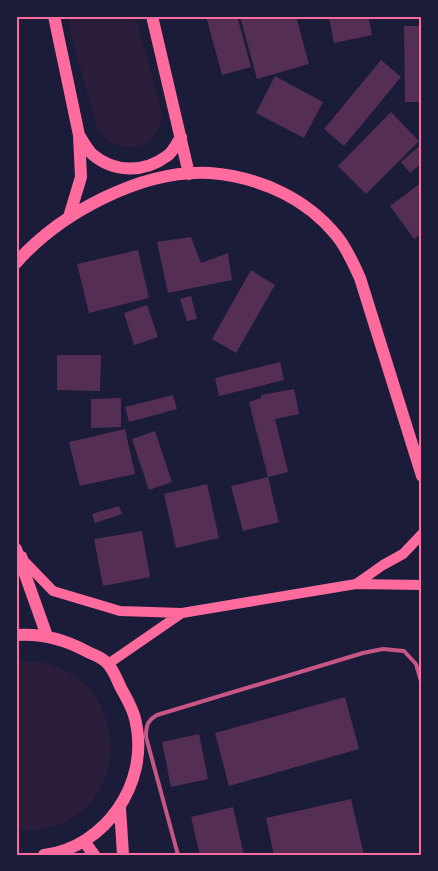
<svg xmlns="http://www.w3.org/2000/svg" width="438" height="871" font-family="'Work Sans',sans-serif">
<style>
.green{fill:#2a1e3b}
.building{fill:#542f53}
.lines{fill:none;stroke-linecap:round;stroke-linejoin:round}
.service{stroke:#c65784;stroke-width:4}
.secondary{stroke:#ff6b9d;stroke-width:10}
.primary{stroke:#ff6b9d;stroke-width:12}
.neatline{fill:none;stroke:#ff6b9d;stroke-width:2}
</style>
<rect width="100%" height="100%" fill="#1b1b3a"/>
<!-- green -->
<path class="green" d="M69,16H135C141,36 147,56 152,76C156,90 163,107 161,121C159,133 148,146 136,147C117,149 108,143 97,128L70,31Z
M39,661C55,666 71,671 84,683C126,725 118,799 61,824C47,830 32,831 16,830V662Z"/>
<!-- building -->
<path class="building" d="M206,16H237L251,67L222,75Z
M240,16H296L309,64L257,79Z
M335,16H368L372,35L334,43L329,18Z
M404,26H422V102H405Z
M381,60L401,77L344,146L324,129Z
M275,76L323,102L304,138L256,113Z
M391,112L419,141L366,194L338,166Z
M422,144V163L410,173L401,162Z
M422,182V233L414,239L390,206Z
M191,237L201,263L228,253L232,280L168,293L157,242Z
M138,250L149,298L89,313L77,264Z
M251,270L275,285L236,353L212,339Z
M191,296L197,319L187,321L180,299Z
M147,305L158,337L134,345L124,313Z
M57,355H101L100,391L57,390Z
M280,362L284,380L219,396L215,378Z
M294,389L299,414L275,419L288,472L268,477L249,402L261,398V395Z
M173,395L177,409L129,422L125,407Z
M121,398V427L91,428V399Z
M125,429L135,474L80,486L69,442Z
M155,431L172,482L149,490L132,439Z
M268,477L279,522L243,531L231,486Z
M207,484L219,538L176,548L164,494Z
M119,506L122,514L95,523L92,514Z
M142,531L150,577L103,586L94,539Z
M345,697L359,749L229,786L215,733Z
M199,734L208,779L171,787L162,742Z
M351,799L364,855H274L266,818Z
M233,807L244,855H200L191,817Z"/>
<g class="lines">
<!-- service -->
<path class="service" d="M178,855L146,737C146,726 147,721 157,715L363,653L383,649L404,651L416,664L422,685"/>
<!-- secondary -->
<path class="secondary" d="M22,556L24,561L53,591L120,611L182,613
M356,584L383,565L403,554L422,534
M108,664L182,613L356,584L422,585"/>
<!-- primary -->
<path class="primary" d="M54,16L79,135L81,177L69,217
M152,16L189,174
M79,135C83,141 87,149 92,154C114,173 144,173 167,156C173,152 177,143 181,137
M16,263C60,213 142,169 210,173C235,175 261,182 283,193C303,203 322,218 336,235C347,248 353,263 360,278L422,476
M16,549L47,636
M16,635C42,633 64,639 86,651C93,655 100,656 106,662C113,668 117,680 121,688C127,699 134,710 136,723C149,783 106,847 44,855
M120,808L123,855
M84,841L94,855"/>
</g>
<!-- border -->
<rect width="438" height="871" fill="none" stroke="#1b1b3a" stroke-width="35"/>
<rect x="18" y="18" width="402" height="836" class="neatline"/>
</svg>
